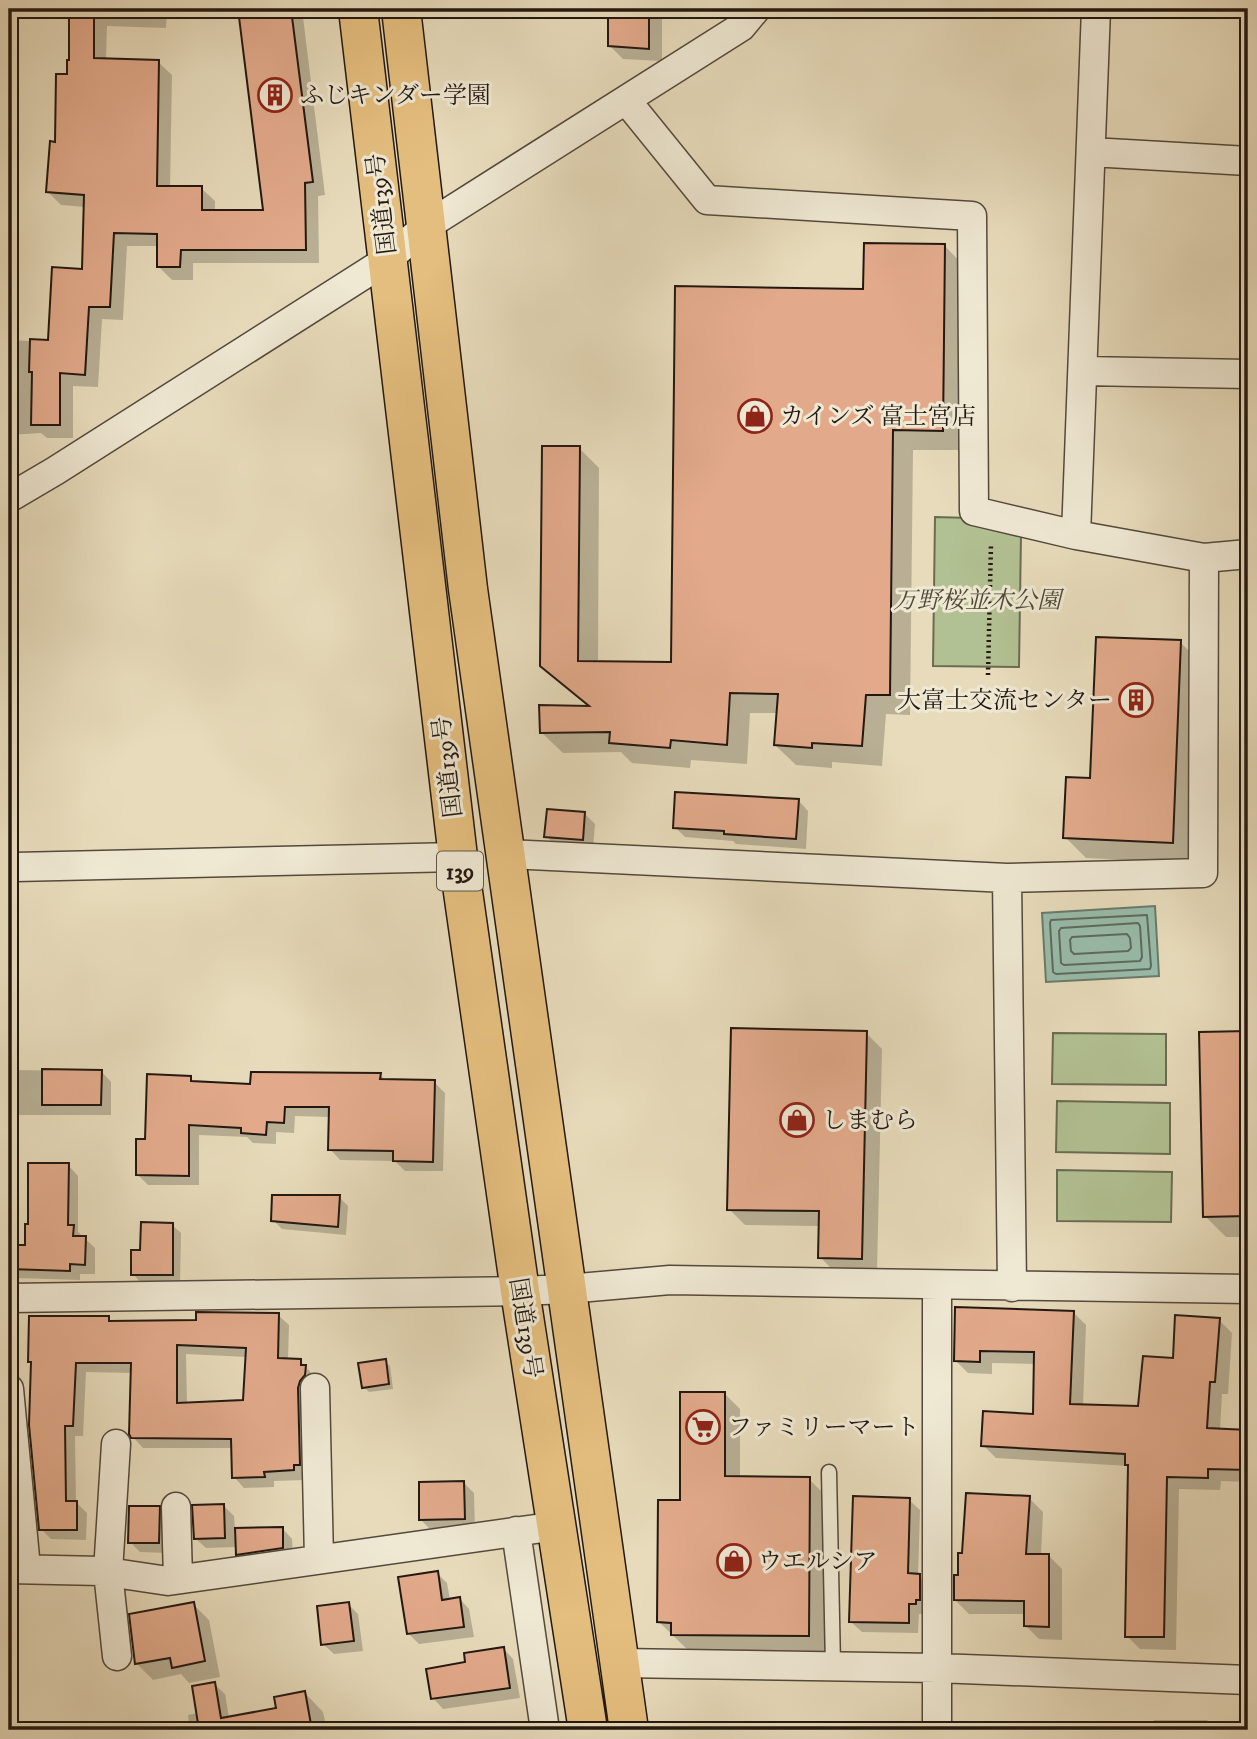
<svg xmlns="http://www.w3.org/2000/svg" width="1257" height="1739" font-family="'IM FELL DW Pica','Noto Serif JP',serif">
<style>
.green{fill:#b2c193;stroke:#6a6c52;stroke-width:2}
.water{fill:#98bcaa;stroke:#697a6d;stroke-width:2}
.shadow{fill:#0003;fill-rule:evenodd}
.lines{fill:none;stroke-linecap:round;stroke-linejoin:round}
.shore{stroke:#5e6a5e;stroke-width:2}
.building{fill:#e2aa8b;stroke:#231811;stroke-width:2;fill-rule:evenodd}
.service-casing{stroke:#54493c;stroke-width:17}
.minor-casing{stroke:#54493c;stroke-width:31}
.trunk-casing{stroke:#231811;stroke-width:41}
.path{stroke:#231811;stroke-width:4.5;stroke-dasharray:2 3.5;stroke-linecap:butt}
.service{stroke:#efe8d3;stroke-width:14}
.minor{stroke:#efe8d3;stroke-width:28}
.trunk{stroke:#e4be7e;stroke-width:38}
.labels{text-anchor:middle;stroke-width:6;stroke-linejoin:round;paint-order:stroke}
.shield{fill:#efe8d3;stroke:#60564b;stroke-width:2}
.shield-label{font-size:23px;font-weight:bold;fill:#231811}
.poi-label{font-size:24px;fill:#231811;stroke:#efe8d3;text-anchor:start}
.street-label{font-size:24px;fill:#231811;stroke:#efe8d3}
.park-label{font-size:24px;font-style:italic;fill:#4e4b38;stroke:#efe8d3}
</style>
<rect width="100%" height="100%" fill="#e7dbbb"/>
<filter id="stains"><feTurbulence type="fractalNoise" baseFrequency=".00286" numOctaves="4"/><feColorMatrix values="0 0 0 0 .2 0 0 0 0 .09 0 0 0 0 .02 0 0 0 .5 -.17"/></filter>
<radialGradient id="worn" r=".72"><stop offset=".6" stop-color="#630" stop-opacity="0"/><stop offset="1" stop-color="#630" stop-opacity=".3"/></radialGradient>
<!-- green -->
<path class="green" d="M935,517L971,518L1021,534L1019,667L933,666Z
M1053,1033L1166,1034V1085L1052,1084Z
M1057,1101L1170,1103V1154L1056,1152Z
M1057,1170L1172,1172L1171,1222L1057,1221Z"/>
<!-- water -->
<path class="water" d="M1155,906L1159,976L1046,982L1042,913Z"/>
<!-- shadow -->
<path class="shadow" d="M70,9H167L166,28L107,26L106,60L158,62L172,75L170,188H201L215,201V212H265L240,9H302L325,195L318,196L319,263H193V280H172L158,266V246H127L123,320L102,319L98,387L73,386V438H47L41,433L9,435V340L49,342L83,271L85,207L61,205L48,192L71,62Z
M452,9H519V10L457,14Z
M609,9H662V61L623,59L609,45Z
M944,245L964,266L963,450H913L910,715L886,714L882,766L832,762V768L796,765L775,745L778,713H750L747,764L691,760L690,768L632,763L621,752L563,753L542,733L590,708L542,665L579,448L599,468L598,663H672L865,290Z
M9,541L17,549V572H9Z
M1180,642L1201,663L1193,863L1086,858L1065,837L1092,780Z
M798,800L808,811L806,849L736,844L733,841L685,837L675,827Z
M584,813L595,824L593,849L557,847L546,836Z
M1248,1032V1237H1226L1205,1216L1201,1033Z
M866,1033L882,1049L877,1274L836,1273L820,1257L821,1226L745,1225L729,1209Z
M9,1070L101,1071L111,1082V1115H13V1126H9Z
M380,1074L386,1081L434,1082L445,1093L443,1171H405L395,1161L340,1160L330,1149V1117L295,1116L294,1133L276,1132V1144L253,1143L247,1137L199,1135V1185H148L137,1174L147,1141L191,1078L195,1083L252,1086Z
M68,1165L78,1176V1232L95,1248V1274H80V1280L17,1278L9,1270V1246L26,1247Z
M339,1197L348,1206L346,1235L282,1229L273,1220Z
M172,1225L181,1233L180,1283H141L133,1274L142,1251Z
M1073,1312L1086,1325L1083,1406L1140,1408L1174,1360L1219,1320L1232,1333L1228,1394H1222L1220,1430L1248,1432V1482L1221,1481L1220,1490L1179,1489L1176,1650L1140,1649L1127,1636L1128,1466L996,1458L983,1445L1034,1416L1036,1364L992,1363V1374L968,1373L955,1360Z
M278,1315L289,1325L288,1360L300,1361L315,1377L304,1480L274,1481V1487L244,1488L234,1477L233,1448H143L133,1437L132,1373L86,1372L83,1436H75L76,1502L87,1513L86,1540L51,1539L41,1529L33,1365L30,1362L108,1318L112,1322L198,1321ZM186,1354L247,1357L245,1402L187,1405Z
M385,1361L390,1366L393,1389L369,1392L364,1387Z
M724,1393L740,1409V1478L809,1479L825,1495V1651L688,1650L659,1622L682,1502Z
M464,1483L474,1493L475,1529L431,1530L421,1520Z
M1029,1498L1043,1512L1041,1555H1048L1062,1569V1640L1039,1639L1025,1625V1614H969L955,1600L959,1577Z
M909,1500L920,1510L918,1576L930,1586L926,1614H919L918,1633L862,1632L851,1622Z
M224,1506L234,1516L235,1530L282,1528L292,1539L293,1558L248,1564L237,1554V1547L206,1548L195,1538Z
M159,1508L169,1518V1553L140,1552L130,1542Z
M437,1573L447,1583L450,1600L459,1598L469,1609L474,1637L419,1644L408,1633Z
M193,1604L209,1620L220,1677L189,1683L181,1674L153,1680L137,1664L131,1616Z
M348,1604L358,1614L363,1651L334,1654L323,1644Z
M503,1648L513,1659L520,1698L443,1709L433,1698L467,1663Z
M214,1684L225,1694L231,1730H190L188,1715L198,1713Z
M305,1693L323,1712L327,1730H235L232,1717L278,1709Z
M1154,1720H1207L1217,1730H1154Z"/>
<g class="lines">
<!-- shore -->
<path class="shore" d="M1147,915L1151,966L1150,969L1056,974L1053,972L1050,923L1051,920Z
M1138,923L1140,926L1142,957L1140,961L1064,965L1061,963L1059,931L1061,928Z
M1127,934L1130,938L1131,948L1128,951L1074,954L1071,951L1070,940L1072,937Z"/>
</g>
<!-- building -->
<path class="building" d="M69,9H94V58L159,60L157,186H202V210H263L238,9H291L313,182L305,183L306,250H181L180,267H157V234L114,233L110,307H89L85,375L60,373V425H31L32,372H29L30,339L48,340L52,267L82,269L84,195L46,192L50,141L55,142L56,74H67V60H69Z
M608,9H649V49L608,46Z
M864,243L945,244L943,431L893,430L890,695H866L862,746L812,743V748L774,745L778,694L730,693L727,745L671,740L670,748L609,743L610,732L540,733L539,705L589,706L540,666L542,446H580L578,661L671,662L675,286L863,289Z
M1096,637L1181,640L1173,843L1063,838L1066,777L1090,778Z
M675,792L799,799L796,839L724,834V831L673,828Z
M547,809L585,812L583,840L544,837Z
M731,1028L867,1031L862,1259L818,1258L819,1211L727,1210Z
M1248,1031V1216L1203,1217L1199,1032Z
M42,1069L102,1070L101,1105H42Z
M251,1072L381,1073L380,1079L435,1080L433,1162L393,1161V1151L328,1150L329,1107H285L284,1123L267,1122L266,1135L241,1133V1128L189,1125V1176L136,1175V1139H145L147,1074L191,1076V1081L250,1084Z
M28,1163H69L68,1225H74L73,1236H86L85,1265L70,1264V1271L9,1269V1245H25V1224H28Z
M272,1195H340L338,1227L271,1221Z
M141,1222L173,1223V1275H131V1250H140Z
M955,1307L1074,1311L1070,1404L1138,1406L1143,1356L1173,1358L1175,1315L1220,1318L1215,1382H1210L1207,1428L1248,1430V1470L1208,1469V1478L1167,1477L1164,1637H1125L1128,1465H1125V1454L981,1446L983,1411L1033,1414L1034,1352L980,1351V1362L954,1361Z
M196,1312L279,1313L278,1358L301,1359V1365H306L305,1375L300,1381L298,1388L300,1465H294V1470L264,1472L265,1477L232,1478L231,1439L131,1438L129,1434L131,1363H76L73,1426H65L66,1501H77V1530H39L29,1425L31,1362H28L29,1316H109V1321L196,1320ZM177,1345L246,1348L243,1400L177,1403Z
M386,1359L389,1384L362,1388L358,1363Z
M680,1392H725V1476L810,1477L809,1636L671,1635V1623L657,1622L658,1500H680Z
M464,1481L465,1519L419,1520V1482Z
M966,1493L1030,1496L1026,1554H1049V1627L1024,1626V1601L954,1600V1575H958V1553H962Z
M853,1496L910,1498L908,1573L920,1574V1600H916V1604H909V1623L849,1622Z
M224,1504L225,1538L194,1539L192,1505Z
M129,1506H160L159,1543H128Z
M283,1527V1548L236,1555L235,1528Z
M438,1571L442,1600L460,1597L464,1627L407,1634L398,1577Z
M194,1602L205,1661L172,1668L170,1658L135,1664L129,1614Z
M349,1602L354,1641L321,1645L317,1606Z
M504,1647L510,1688L431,1699L426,1669L465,1662L464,1653Z
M215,1682L221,1718L276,1708L274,1697L305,1691L312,1730H199L192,1686Z"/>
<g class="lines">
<!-- service casing -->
<g class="service-casing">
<path id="service" d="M829,1472L833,1666"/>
</g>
<!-- minor casing -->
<g class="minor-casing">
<path id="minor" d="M626,100L707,200L972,216L974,511L1076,535L1204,558L1248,554
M1091,152L1248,161
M1083,371L1248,374
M9,498L55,471L387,260L425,227L741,27L756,9
M1076,535L1096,9
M507,854L1007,878L1203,873L1204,558
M9,864L15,867L458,857
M1007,878L1012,1287
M937,1286V1730
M9,1298L520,1291L567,1289L670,1280L1248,1289
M315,1388L319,1559
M9,1389L26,1568
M116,1444L108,1572L117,1656
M176,1507L178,1579
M516,1531L545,1730
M9,1569L101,1571L168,1581L557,1526
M620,1663L937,1668L1248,1680"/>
</g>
<!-- trunk casing -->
<g class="trunk-casing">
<path id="trunk" d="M358,9L458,857L520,1291L588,1730
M401,9L468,589L629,1730"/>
</g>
<!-- path -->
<path class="path" d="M988,675L991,543"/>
<!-- service -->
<use href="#service" class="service"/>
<!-- minor -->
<use href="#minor" class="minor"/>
<!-- trunk -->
<use href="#trunk" class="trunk"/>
</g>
<!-- icons -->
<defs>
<g id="building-ring" transform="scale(1.75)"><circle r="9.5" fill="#efe8d3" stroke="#8f2418" stroke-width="1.5"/><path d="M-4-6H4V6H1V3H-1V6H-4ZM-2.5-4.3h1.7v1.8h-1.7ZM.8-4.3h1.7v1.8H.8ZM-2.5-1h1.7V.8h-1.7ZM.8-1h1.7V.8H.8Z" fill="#8f2418"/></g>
<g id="shop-ring" transform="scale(1.75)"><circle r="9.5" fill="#efe8d3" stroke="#8f2418" stroke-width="1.5"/><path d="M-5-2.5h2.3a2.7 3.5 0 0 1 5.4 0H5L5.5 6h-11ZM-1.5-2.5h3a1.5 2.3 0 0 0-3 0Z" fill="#8f2418"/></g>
<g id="supermarket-ring" transform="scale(1.75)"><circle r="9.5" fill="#efe8d3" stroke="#8f2418" stroke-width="1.5"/><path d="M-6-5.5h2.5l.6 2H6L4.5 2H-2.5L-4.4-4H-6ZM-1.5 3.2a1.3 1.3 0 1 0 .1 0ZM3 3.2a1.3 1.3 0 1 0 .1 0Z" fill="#8f2418"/></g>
</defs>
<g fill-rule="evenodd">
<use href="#building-ring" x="275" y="95"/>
<use href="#shop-ring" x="755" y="416"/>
<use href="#building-ring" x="1136" y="700"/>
<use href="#shop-ring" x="797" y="1120"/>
<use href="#supermarket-ring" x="703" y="1427"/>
<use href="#shop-ring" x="734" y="1561"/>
</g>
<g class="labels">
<!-- shield labels -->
<rect class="shield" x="437" y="851.5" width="46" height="39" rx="5"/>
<g class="shield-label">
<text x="460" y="879">139</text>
</g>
<!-- poi labels -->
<g class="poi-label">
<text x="300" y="103">ふじキンダー学園</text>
<text x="780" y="424">カインズ 富士宮店</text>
<text x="1112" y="708" text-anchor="end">大富士交流センター</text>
<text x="822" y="1128">しまむら</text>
<text x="728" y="1435">ファミリーマート</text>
<text x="758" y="1569">ウエルシア</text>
</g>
<!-- street labels -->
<g class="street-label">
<text transform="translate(381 204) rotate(-97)" y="8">国道139号</text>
<text transform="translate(447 767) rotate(-97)" y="8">国道139号</text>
<text transform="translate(526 1328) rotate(81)" y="8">国道139号</text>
</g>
<!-- park labels -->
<g class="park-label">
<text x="977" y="608">万野桜並木公園</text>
</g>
</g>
<!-- margin -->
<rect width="1257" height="1739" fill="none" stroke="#e7dbbb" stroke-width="35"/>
<rect x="10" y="10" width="1236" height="1718" fill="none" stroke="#231811" stroke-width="3.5"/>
<rect x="18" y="18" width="1222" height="1704" fill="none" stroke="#231811" stroke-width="2"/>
<rect width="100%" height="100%" filter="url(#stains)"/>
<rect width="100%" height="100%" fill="url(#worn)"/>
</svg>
